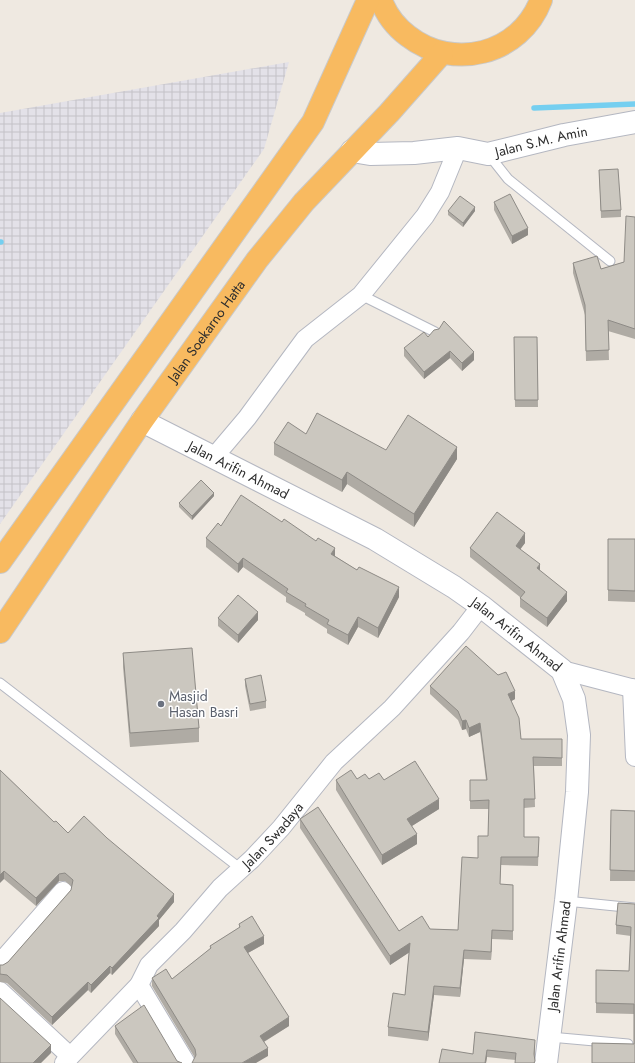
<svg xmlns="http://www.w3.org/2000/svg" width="635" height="1063" font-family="Jost,sans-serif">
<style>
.industrial{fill:url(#industrial-grid)}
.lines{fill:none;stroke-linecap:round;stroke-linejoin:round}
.stream{stroke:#75cff0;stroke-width:5.5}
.service-casing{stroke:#b4b7c1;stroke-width:11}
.minor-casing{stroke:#b4b7c1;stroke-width:20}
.tertiary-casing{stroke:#b4b7c1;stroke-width:24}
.trunk-casing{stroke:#c9c9c9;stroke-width:24}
.service{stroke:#fff;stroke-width:9}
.minor{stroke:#fff;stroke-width:18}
.tertiary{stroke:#fff;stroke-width:22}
.trunk{stroke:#f8ba60;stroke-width:22}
.wall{fill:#afaba4}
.shaded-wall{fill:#8e8b86}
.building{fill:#cbc7bf;stroke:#8e8b86}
.worship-dot{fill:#6b7280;stroke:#fff;stroke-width:1.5}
.labels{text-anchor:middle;stroke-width:3;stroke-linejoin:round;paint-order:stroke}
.street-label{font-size:14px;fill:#2e2e2e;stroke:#fff}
.worship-label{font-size:14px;fill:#5b616d;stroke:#fff;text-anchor:start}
</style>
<defs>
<pattern id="industrial-grid" width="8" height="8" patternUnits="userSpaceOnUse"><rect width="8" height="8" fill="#e3e1e8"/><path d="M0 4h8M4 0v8" fill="none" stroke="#c3c1c7"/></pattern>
</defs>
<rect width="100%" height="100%" fill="#efe9e1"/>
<!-- industrial -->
<path class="industrial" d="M289,62L264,149L0,524V113Z"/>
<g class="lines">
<!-- stream -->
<path class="stream" d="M534,108L635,104
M0,242H1"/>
<!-- service casing -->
<g class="service-casing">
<path id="service" d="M489,155L508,179L610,261
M361,295L435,332
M0,683L241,869
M566,901L635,908
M550,1037L628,1044"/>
</g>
<!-- minor casing -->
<g class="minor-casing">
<g id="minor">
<path d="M214,457L247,418L305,339L361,295L425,216L440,192L458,148"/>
<path d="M562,670L635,689"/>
<path d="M632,688L635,757"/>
<path d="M0,963L63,891"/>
<path d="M139,985L186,1063"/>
<path d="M0,991L70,1056"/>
<path id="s1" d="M64,1063L139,985L149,965L183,931L220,888L252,859L281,828L334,762L392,708L461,632L481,606"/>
</g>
</g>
<!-- tertiary casing -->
<g class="tertiary-casing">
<g id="tertiary">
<path id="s2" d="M352,151L370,154L414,153L458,148L488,154L564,135L635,122"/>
<path id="s3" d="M142,421L375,539L454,587L481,606L562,670L574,699L579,735L577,792L566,901L546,1063"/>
</g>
</g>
<!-- trunk casing -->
<g class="trunk-casing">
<g id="trunk">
<path d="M381,0C386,14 396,27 408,36C453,71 520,55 541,0"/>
<path d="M0,562L313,122L368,0"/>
<path id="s4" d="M0,632L142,421L257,260L304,202L389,113L442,53"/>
</g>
</g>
<!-- service -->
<use href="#service" class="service"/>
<!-- minor -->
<use href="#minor" class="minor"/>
<!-- tertiary -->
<use href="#tertiary" class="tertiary"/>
<!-- trunk -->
<use href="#trunk" class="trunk"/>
</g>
<!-- wall -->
<path class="wall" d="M599,170L621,210V217L601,218Z
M494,202L528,235L512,244L494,210Z
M448,211H475L463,227L448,215Z
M635,217V339L608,331L609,360L586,361L585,315L573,273V263L601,269L624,262Z
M428,337L474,360L462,371L450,358L424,379L404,356V348Z
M514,337H537L538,407H515Z
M306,434L386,450L457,459L414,527L347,484L342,492L274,455V443Z
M214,496L192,520L179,507V503Z
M282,522L399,597L378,638L358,627L348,645L327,633V629L305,615V613L286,602V597L243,567L238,573L206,547V538L221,526Z
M608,539H635V602L608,601Z
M525,543L520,549L567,601L547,627L520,607V597L470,557V548Z
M218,618L258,620L238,643L218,626Z
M123,653L199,728V742L130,747L123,667Z
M245,679L266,701V708L250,711L245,686Z
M430,686L515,699L511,701L521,739H562V766H534L535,807L524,808V837H539L538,866L501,865L500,884L513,885V940L492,939L491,960L464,959L460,997L434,995L428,1041L388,1036V1027L405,995L409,952L390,965L300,828V819L399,931L430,929L458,930L478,858L488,836L489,809H470V780H486L480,732L469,737L466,729L462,730L458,720L430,694Z
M0,770L54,822L68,833L174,902L159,920V926L112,975L110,973L91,993L88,990L52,1025L7,983L0,982V965H3L8,962L71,890L72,887L65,881H59L36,906L4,879Z
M357,779L384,780L439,809L412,826L417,844L382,865L336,790V780Z
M611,810L635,811V881H610Z
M618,903L635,904V1063H592V1043L634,1044V1014L596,1013V970L629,971L631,936L616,934V925Z
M239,924L264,944L248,953L289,1026L264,1042L268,1056L195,1058L152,986V978L172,979L210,949V946L239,928Z
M115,1026L177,1061L182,1063H133L115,1034Z
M475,1032L535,1047L534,1057L535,1063L516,1060L487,1057L486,1063H439L473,1054Z"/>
<!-- shaded-wall -->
<path class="shaded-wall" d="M475,207V211L463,227V223Z
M528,228V235L512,244V236Z
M450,351V358L424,379V372Z
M474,352V360L462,371V363Z
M457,447V459L414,527V514Z
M347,472V484L342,492V480Z
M214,493V496L192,520V516Z
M525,533V543L516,555V546Z
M335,548V558L331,554Z
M243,558V567L238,573V564Z
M540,564V574L537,568Z
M399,587V597L378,638V628Z
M567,592V601L547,627V618Z
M258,612V620L238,643V635Z
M358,617V627L348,645V635Z
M515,691V699L508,703V694Z
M466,720V729L462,730V721Z
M480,723V732L469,737V728Z
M439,799V809L407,829V819Z
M417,834V844L382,865V855Z
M4,871V879L0,883V875Z
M59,874V881L36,906V898Z
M174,894V902L159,920V926L112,975V968Z
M492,930V939L491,960V952Z
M264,936V944L244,955V947Z
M410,943V952L390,965V956Z
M464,950V959L460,997V988Z
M110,966V973L91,993V985Z
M88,982V990L52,1025V1017Z
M434,986V995L428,1041V1032Z
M289,1017V1026L260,1044V1036Z
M535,1040V1047L534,1061V1054Z
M51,1045V1053L41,1063H33Z
M268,1048V1056L256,1063H242Z
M487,1050V1057L486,1063H485Z"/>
<!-- building -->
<path class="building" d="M618,169L621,210L601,211L599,170Z
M510,194L528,228L512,236L494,202Z
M460,196L475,207L463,223L448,211Z
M626,216L635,217V329L608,320L609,350L586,351L585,305L573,263L597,256L601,269L624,262Z
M444,321L474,352L462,363L450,351L424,372L404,348L424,332L428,337L434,330L439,329Z
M514,337H537L538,400H515Z
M317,413L386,450L408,415L457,447L414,514L347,472L342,480L274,443L288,422L306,434Z
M201,480L214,493L192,516L179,503Z
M241,495L282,522L284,519L316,541L318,538L335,548L331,554L357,570L359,567L399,587L378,628L358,617L348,635L327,624L329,620L305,606L306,604L286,592L288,589L243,558L238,564L206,538L218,523L221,526Z
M497,512L525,533L516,546L540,564L537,568L567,592L547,618L520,598L525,592L470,548Z
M608,539H635V591L608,590Z
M238,595L258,612L238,635L218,618Z
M466,646L498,675L506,672L515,691L508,694L519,718L521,739H562V758L533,757L535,799H524V837H539L538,857H501L500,884L513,885V931L492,930L491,952L464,950L460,988L434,986L428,1032L388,1027L393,993L405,995L410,943L390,956L300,819L318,807L399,931L422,916L430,929L458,930L462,857L478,858V836H488L489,800L470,801V780H487L480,723L469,728L466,720L462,721L458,711L430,686Z
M192,648L199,728L130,733L123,653Z
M261,675L266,701L250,704L245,679Z
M415,761L439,799L407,819L417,834L382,855L336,780L351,770L357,779L365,774L369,779L379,773L384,780Z
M0,770L54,822L56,821L68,833L84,816L107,838L174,894L157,916L159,918L112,968L110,966L91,985L88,982L52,1017L7,975L0,974V965H3L8,962L71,890L73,880L65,873L59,874L36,898L4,871L0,875Z
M611,810L635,811V871L610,870Z
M618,903L635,904V1063H592V1043L634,1044V1004L596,1003V970L629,971L631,927L616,925Z
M252,916L264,936L244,947L289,1017L260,1036L268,1048L242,1063H192L196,1055L195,1049L152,978L166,969L172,979L211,948L210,946L240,927L239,924Z
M0,998L51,1045L33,1063H0Z
M144,1005L177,1061L182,1063H138L115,1026Z
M475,1032L535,1040L534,1054L535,1061L534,1063H515L516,1053L487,1050L485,1063H439L442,1049L473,1054Z"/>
<!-- markers -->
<circle class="worship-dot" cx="161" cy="704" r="4"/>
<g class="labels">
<!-- street labels -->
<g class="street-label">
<text dy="5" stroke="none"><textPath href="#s2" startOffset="192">Jalan S.M. Amin</textPath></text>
<text dy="5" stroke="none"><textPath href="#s4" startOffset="365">Jalan Soekarno Hatta</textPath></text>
<text dy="5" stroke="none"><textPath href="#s3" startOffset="108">Jalan Arifin Ahmad</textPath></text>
<text dy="5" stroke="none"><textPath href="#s3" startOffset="432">Jalan Arifin Ahmad</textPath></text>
<text dy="5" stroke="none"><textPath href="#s1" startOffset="310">Jalan Swadaya</textPath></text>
<text transform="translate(559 956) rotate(-83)" y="5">Jalan Arifin Ahmad</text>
</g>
<!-- worship labels -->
<g class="worship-label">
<text x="169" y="701">Masjid<tspan x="169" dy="16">Hasan Basri</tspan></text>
</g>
</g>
</svg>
